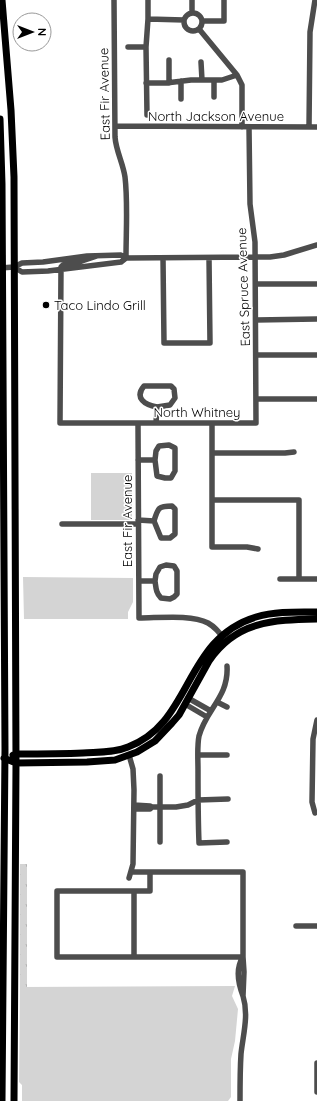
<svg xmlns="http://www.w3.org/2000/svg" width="317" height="1101" font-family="Quicksand,sans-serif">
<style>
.grass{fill:#d4d4d4}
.park{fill:url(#park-tufts)}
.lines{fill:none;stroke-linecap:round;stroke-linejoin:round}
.minor{stroke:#4d4d4d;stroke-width:5.5}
.major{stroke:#000;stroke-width:7}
.poi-dot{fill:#000;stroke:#fff;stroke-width:1.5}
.labels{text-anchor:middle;stroke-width:3;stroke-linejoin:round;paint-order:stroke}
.street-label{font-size:13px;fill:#000;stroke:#fff}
.poi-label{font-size:13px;fill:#000;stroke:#fff;text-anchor:start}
</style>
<defs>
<pattern id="park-tufts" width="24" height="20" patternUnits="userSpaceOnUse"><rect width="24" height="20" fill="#d4d4d4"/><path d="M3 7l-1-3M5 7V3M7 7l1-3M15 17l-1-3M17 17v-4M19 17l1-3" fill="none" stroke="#b4b4b4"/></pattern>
</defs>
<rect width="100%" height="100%" fill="#fff"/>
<!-- grass -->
<path class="grass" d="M91,473H132V518L131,520H91Z
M23,577L133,578V602L128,612V619H24Z
M235,986L232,996L238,1009L235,1041L231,1059V1097L228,1101H22V1085L19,1082L20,987Z"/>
<!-- park -->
<path class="park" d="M20,864H27V987H20Z"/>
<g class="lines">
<!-- minor -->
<path class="minor" d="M114,0L115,137C116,151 123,163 125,177C128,202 126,232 126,258
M148,0V19L184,20
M192,12V0
M184 22a9 9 0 1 1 18 0a9 9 0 1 1-18 0Z
M202,21H224V0
M199,29L237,75L242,85V127
M128,47H146L148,19
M146,47L147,115
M169,60V83
M201,62L202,80
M214,80V97
M181,81V99
M146,83H166L191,80H222L237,75
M115,126L317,127
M309,127L310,32L315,0
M97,256L82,261L63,265L61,267L60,423H256L255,242L250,204L249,127
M163,258L164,343H210L209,258
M14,267L22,272L48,271L121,262L126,258
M0,268L14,267L22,263L43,262L87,256L121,255L126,258L270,257L284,255L317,245
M256,284H317
M256,320L317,319
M256,355H317
M256,399H317
M138,423L139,618C159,618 191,614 208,623C215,627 220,633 224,639
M156,423L157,407L170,405L175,398L174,389L171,386H144C134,398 145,405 157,407
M212,423V547H247L258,549
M212,453H285L294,452
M138,460H155L156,451L159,446L169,445L175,448V471L171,478H165L157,476L155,460
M212,500H299V579
M138,520L154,521C158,508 158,506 172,506L175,509V534L170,538H161L154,521
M62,524H138
M280,579H317
M139,581H155L156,574L160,567L166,565L174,566L177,571V594L174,597L170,599L161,598C156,593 156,588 155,581
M227,666C229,697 206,709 199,736C197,746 198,759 198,770C198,794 198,818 199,843L227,842
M188,698L211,711
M217,702L227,707
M185,704L207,717
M129,755L133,769L134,790L133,864L129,878
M198,755H227
M152,807H176L188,805L198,800L228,799
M134,809H150L152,807L150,806L134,805
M315,813L312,802L313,739L317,720
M160,842V776
M132,872H243V957H134V891H150V872
M134,891H57V957H134
M296,926H317
M243,957L244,972L243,996C238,983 235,969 243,957Z
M317,1092V1063
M240,1101C240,1085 240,1070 241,1054C243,1035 249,1015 243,996"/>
<!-- major -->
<path class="major" d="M2,0L11,110L14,177L16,763L14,1101
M0,119L2,184L5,749L2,1101
M13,755L16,754C38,754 61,754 83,753C98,752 114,753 128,747C193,723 183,639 256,617C276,611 297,612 317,612
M4,758L16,763L87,762L115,760L137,752L155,741L172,723L179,715L209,661C236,621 273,620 317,619"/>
</g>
<!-- markers -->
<circle class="poi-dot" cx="46" cy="305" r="4"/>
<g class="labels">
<!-- street labels -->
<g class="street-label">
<text transform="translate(104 94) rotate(-91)" y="5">East Fir Avenue</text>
<text x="216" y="121">North Jackson Avenue</text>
<text transform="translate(243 287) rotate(-92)" y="5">East Spruce Avenue</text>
<text x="197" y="417">North Whitney</text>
<text transform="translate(127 521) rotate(-90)" y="5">East Fir Avenue</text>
</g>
<!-- poi labels -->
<g class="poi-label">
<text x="54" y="310">Taco Lindo Grill</text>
</g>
</g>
<!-- north arrow -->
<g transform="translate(32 32) rotate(90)"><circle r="19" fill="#ffffff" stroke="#999999"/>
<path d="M0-3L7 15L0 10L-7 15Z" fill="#000000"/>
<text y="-6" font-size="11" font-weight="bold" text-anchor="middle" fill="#000000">N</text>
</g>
</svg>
